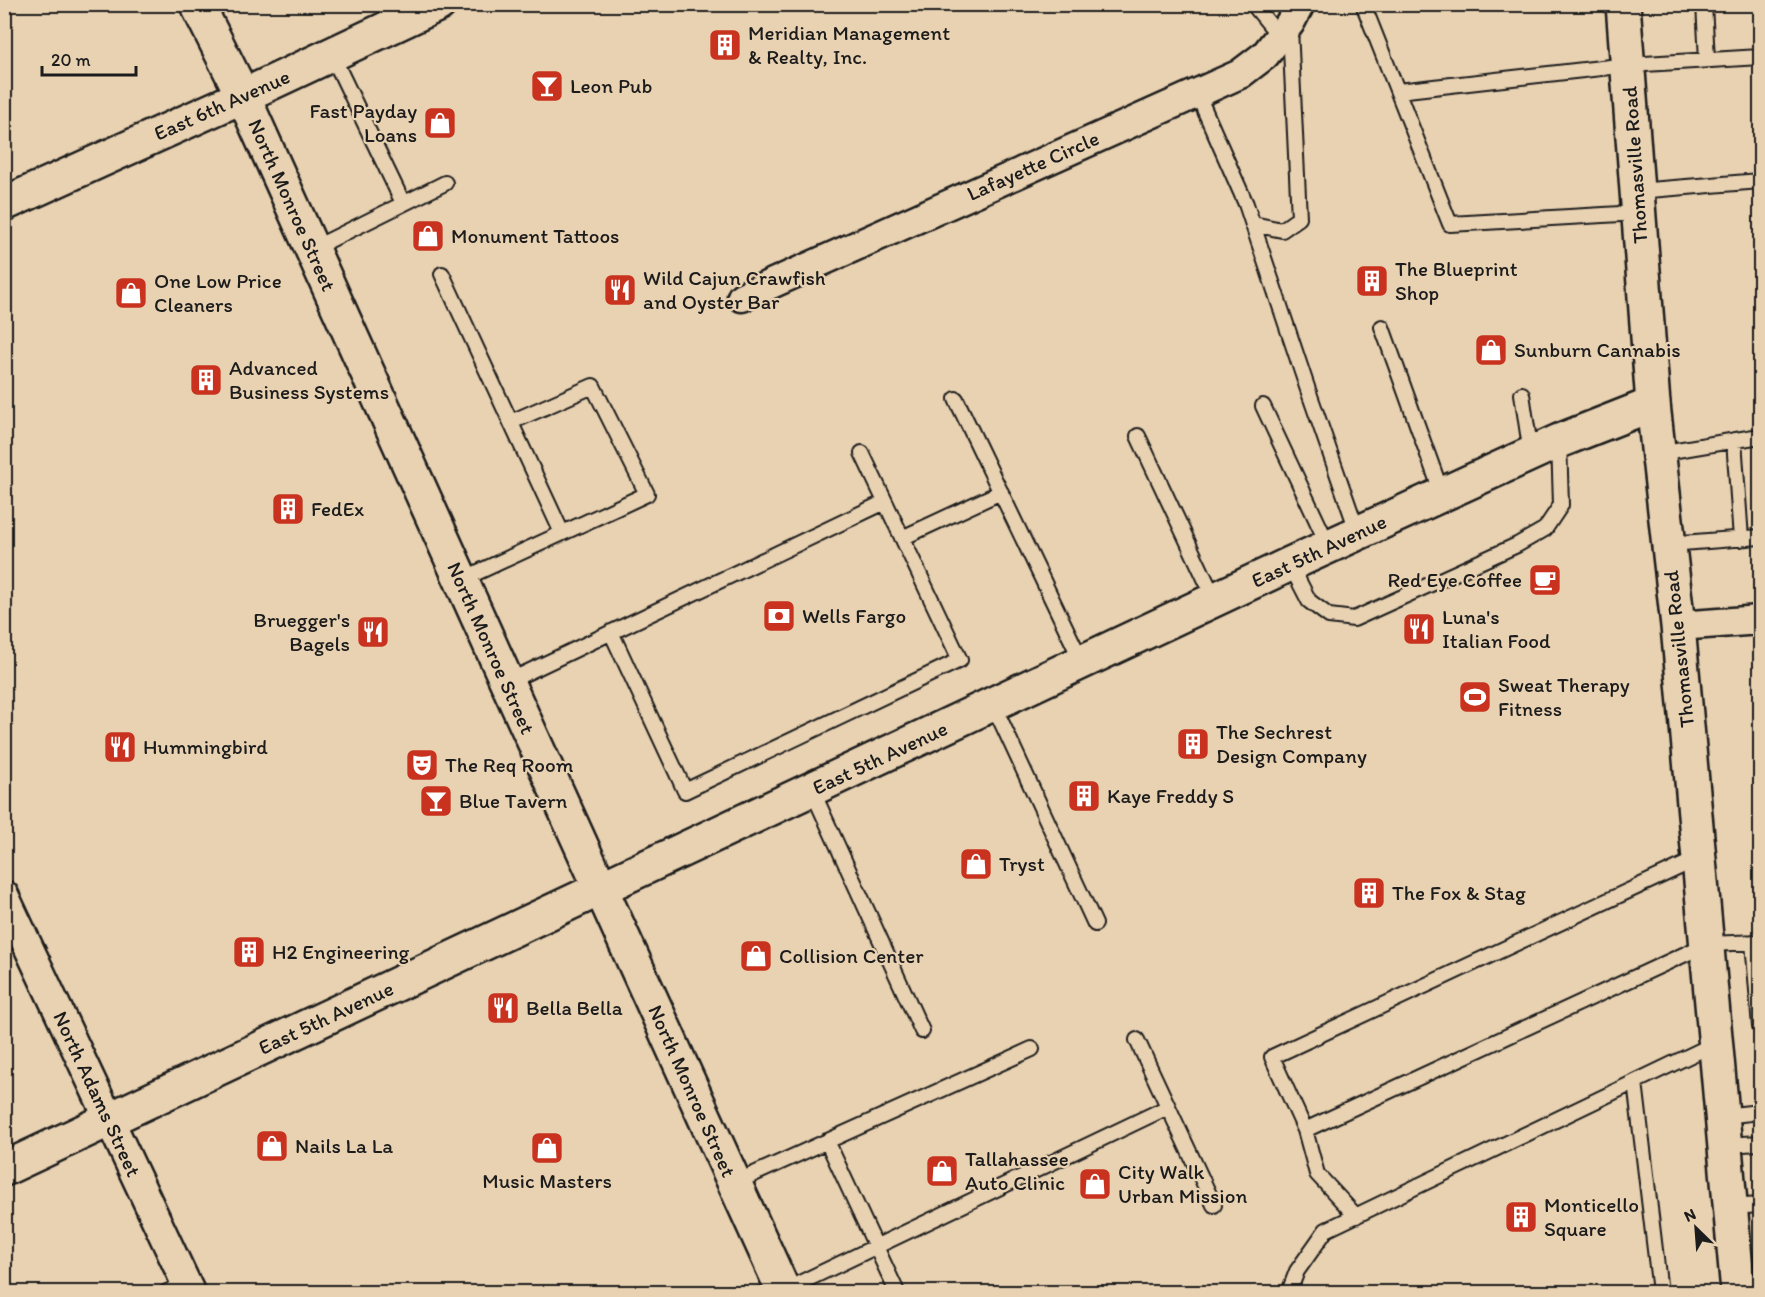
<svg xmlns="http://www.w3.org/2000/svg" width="1765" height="1297" font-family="Itim,sans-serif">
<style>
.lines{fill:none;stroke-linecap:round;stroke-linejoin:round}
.lane-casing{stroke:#1c1c1c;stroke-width:18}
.street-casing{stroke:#1c1c1c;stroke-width:33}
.secondary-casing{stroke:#1c1c1c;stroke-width:38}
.primary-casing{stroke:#1c1c1c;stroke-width:38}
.lane{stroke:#e9d2b2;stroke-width:14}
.street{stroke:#e9d2b2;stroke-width:28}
.secondary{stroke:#e9d2b2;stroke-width:33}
.primary{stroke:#e9d2b2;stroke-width:33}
.labels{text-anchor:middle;stroke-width:4.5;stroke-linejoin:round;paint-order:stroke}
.poi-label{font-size:21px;fill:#1c1c1c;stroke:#e9d2b2;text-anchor:start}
.street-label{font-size:21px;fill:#1c1c1c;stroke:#e9d2b2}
</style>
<rect width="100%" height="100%" fill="#e9d2b2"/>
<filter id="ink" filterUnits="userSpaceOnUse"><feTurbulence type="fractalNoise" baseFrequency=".0167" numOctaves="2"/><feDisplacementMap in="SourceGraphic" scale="12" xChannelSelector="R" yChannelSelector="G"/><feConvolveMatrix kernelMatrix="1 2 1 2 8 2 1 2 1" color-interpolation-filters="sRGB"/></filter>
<g filter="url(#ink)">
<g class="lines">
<!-- lane casing -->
<g class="lane-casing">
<path id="lane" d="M1253,4L1280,37
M1363,4L1450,224L1638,213
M1704,4L1707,60
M332,55L403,203
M1398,91L1628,65L1760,57
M1197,93L1246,204L1307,387L1358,533
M1637,191L1760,181
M1253,224L1282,230L1299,218L1290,28
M312,249L445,183
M442,274L562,533
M1382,327L1442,494
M1522,394L1531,454
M956,399L1082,662
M1263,406L1329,547
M1138,436L1215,600
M1734,440L1741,539
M1659,453L1760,436
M902,538L1001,492
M1669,544L1760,537
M1290,564L1309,601L1329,616L1354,619L1517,545L1545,529L1561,505L1559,441
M461,580L647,494L593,386L511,422
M611,632L685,791L960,660L862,453
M507,682L885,502
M993,704L1095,924
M812,790L922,1031
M1753,942L1760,1027
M1137,1040L1214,1205
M1635,1082L1660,1292
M1723,1116L1760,1112
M1305,1130L1707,944L1760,942
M827,1141L897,1292
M1725,1145L1760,1143
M734,1183L1032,1049
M1731,1207L1760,1205
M1356,1216L1317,1174L1305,1130L1272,1057L1699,858
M783,1291L1168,1107
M167,1292L186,1284
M1289,1292L1297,1271L1326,1230L1716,1043"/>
</g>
<!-- street casing -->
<g class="street-casing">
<path id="street" d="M742,297L1240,74L1265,55L1290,23L1300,4
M1678,626L1760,620
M4,895L190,1292"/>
</g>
<!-- secondary casing -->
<g class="secondary-casing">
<path id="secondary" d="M4,204L243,96L439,4
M4,1169L1290,564L1559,441L1653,404"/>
</g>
<!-- primary casing -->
<g class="primary-casing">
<path id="primary" d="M197,4L243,96L507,682L784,1292
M1623,4L1653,404L1678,626L1738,1292"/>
</g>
<!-- lane -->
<use href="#lane" class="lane"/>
<!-- street -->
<use href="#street" class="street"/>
<!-- secondary -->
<use href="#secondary" class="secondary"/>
<!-- primary -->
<use href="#primary" class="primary"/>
</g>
</g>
<!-- icons -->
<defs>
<g id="building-square" transform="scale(1.725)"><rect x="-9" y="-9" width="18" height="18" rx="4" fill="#c8321e" stroke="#e9d2b2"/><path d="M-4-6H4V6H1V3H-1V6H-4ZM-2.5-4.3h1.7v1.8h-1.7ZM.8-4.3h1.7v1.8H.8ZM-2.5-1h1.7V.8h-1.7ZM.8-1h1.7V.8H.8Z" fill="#fff"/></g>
<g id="bar-square" transform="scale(1.725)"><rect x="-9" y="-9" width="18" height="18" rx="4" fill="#c8321e" stroke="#e9d2b2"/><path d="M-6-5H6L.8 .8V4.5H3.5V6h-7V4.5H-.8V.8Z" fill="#fff"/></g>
<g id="shop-square" transform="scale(1.725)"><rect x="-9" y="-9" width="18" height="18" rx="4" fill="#c8321e" stroke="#e9d2b2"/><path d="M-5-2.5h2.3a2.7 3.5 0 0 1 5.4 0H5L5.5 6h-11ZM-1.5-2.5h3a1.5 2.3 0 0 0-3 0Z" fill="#fff"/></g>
<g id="restaurant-square" transform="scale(1.725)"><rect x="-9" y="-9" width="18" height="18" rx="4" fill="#c8321e" stroke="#e9d2b2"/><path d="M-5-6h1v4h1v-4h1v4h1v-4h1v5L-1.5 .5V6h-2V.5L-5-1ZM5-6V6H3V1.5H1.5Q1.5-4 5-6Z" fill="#fff"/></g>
<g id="cafe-square" transform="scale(1.725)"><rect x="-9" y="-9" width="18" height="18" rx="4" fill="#c8321e" stroke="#e9d2b2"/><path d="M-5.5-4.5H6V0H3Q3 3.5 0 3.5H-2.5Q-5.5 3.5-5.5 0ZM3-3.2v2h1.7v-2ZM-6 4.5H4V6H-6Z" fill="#fff"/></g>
<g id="bank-square" transform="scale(1.725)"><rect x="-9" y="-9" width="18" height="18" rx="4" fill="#c8321e" stroke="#e9d2b2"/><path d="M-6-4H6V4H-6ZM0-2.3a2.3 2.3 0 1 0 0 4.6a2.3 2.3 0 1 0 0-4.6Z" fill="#fff"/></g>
<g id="stadium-square" transform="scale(1.725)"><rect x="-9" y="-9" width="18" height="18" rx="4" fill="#c8321e" stroke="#e9d2b2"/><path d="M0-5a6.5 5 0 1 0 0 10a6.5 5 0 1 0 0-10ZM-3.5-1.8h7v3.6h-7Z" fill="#fff"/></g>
<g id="theatre-square" transform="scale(1.725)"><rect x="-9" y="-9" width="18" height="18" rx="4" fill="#c8321e" stroke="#e9d2b2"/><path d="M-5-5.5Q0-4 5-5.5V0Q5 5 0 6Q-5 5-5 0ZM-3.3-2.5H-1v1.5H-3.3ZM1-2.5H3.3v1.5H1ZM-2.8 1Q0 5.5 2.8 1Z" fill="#fff"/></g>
</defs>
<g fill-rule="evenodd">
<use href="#building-square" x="725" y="45"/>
<use href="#bar-square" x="547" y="86"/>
<use href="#shop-square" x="440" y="123"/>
<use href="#shop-square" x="428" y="236"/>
<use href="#building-square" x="1372" y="281"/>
<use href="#restaurant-square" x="620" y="290"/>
<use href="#shop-square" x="131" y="293"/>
<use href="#shop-square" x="1491" y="350"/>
<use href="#building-square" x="206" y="380"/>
<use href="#building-square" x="288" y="509"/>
<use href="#cafe-square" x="1545" y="580"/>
<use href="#bank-square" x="779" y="616"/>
<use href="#restaurant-square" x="1419" y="629"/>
<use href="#restaurant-square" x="373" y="632"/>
<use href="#stadium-square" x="1475" y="697"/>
<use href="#building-square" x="1193" y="744"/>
<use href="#restaurant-square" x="120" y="747"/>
<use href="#theatre-square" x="422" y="765"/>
<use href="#building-square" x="1084" y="796"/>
<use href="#bar-square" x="436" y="801"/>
<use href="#shop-square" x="976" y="864"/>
<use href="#building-square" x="1369" y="893"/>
<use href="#building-square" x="249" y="952"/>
<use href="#shop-square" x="756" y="956"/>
<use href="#restaurant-square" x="503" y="1008"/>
<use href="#shop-square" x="272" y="1146"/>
<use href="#shop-square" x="547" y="1148"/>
<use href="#shop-square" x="942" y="1171"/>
<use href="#shop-square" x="1095" y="1184"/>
<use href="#building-square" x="1521" y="1217"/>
</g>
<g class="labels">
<!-- poi labels -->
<g class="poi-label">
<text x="748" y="40">Meridian Management<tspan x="748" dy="24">&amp; Realty, Inc.</tspan></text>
<text x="570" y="93">Leon Pub</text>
<text x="417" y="118" text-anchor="end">Fast Payday<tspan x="417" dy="24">Loans</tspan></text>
<text x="451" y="243">Monument Tattoos</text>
<text x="1395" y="276">The Blueprint<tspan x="1395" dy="24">Shop</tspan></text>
<text x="643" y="285">Wild Cajun Crawfish<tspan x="643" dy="24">and Oyster Bar</tspan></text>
<text x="154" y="288">One Low Price<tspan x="154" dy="24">Cleaners</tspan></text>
<text x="1514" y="357">Sunburn Cannabis</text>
<text x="229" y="375">Advanced<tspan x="229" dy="24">Business Systems</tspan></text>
<text x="311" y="516">FedEx</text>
<text x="1522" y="587" text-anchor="end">Red Eye Coffee</text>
<text x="802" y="623">Wells Fargo</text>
<text x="1442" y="624">Luna's<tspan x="1442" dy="24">Italian Food</tspan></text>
<text x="350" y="627" text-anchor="end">Bruegger's<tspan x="350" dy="24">Bagels</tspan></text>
<text x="1498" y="692">Sweat Therapy<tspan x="1498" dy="24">Fitness</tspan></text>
<text x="1216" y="739">The Sechrest<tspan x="1216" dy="24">Design Company</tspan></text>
<text x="143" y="754">Hummingbird</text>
<text x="445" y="772">The Req Room</text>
<text x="1107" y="803">Kaye Freddy S</text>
<text x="459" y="808">Blue Tavern</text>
<text x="999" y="871">Tryst</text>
<text x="1392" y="900">The Fox &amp; Stag</text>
<text x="272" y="959">H2 Engineering</text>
<text x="779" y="963">Collision Center</text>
<text x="526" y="1015">Bella Bella</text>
<text x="295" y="1153">Nails La La</text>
<text x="965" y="1166">Tallahassee<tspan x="965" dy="24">Auto Clinic</tspan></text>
<text x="1118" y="1179">City Walk<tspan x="1118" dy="24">Urban Mission</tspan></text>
<text x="547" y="1188" text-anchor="middle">Music Masters</text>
<text x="1544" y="1212">Monticello<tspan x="1544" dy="24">Square</tspan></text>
</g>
<!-- street labels -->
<g class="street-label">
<text transform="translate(222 105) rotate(-24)" y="7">East 6th Avenue</text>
<text transform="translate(1635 165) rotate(-94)" y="7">Thomasville Road</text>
<text transform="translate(1033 166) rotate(-24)" y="7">Lafayette Circle</text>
<text transform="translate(292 205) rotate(66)" y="7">North Monroe Street</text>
<text transform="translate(1319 551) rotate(-25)" y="7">East 5th Avenue</text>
<text transform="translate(491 648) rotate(66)" y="7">North Monroe Street</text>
<text transform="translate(1679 649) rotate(-96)" y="7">Thomasville Road</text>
<text transform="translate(880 758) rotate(-25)" y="7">East 5th Avenue</text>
<text transform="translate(326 1018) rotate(-25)" y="7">East 5th Avenue</text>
<text transform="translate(692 1091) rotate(66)" y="7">North Monroe Street</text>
<text transform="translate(97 1094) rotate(65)" y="7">North Adams Street</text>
</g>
</g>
<!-- margin -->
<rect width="1765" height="1297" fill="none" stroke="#e9d2b2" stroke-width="24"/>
<rect x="12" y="12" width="1741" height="1273" fill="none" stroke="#1c1c1c" stroke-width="2" filter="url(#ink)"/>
<!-- north arrow -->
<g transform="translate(1696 1228) rotate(335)" stroke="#e9d2b2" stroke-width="4.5" paint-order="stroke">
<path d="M0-4.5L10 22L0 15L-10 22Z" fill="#1c1c1c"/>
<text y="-9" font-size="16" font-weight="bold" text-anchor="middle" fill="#1c1c1c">N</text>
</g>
<!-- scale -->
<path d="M42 66v9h94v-9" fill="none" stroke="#1c1c1c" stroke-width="3"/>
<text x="51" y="66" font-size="18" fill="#1c1c1c" stroke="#e9d2b2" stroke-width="4.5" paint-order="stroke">20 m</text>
</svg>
